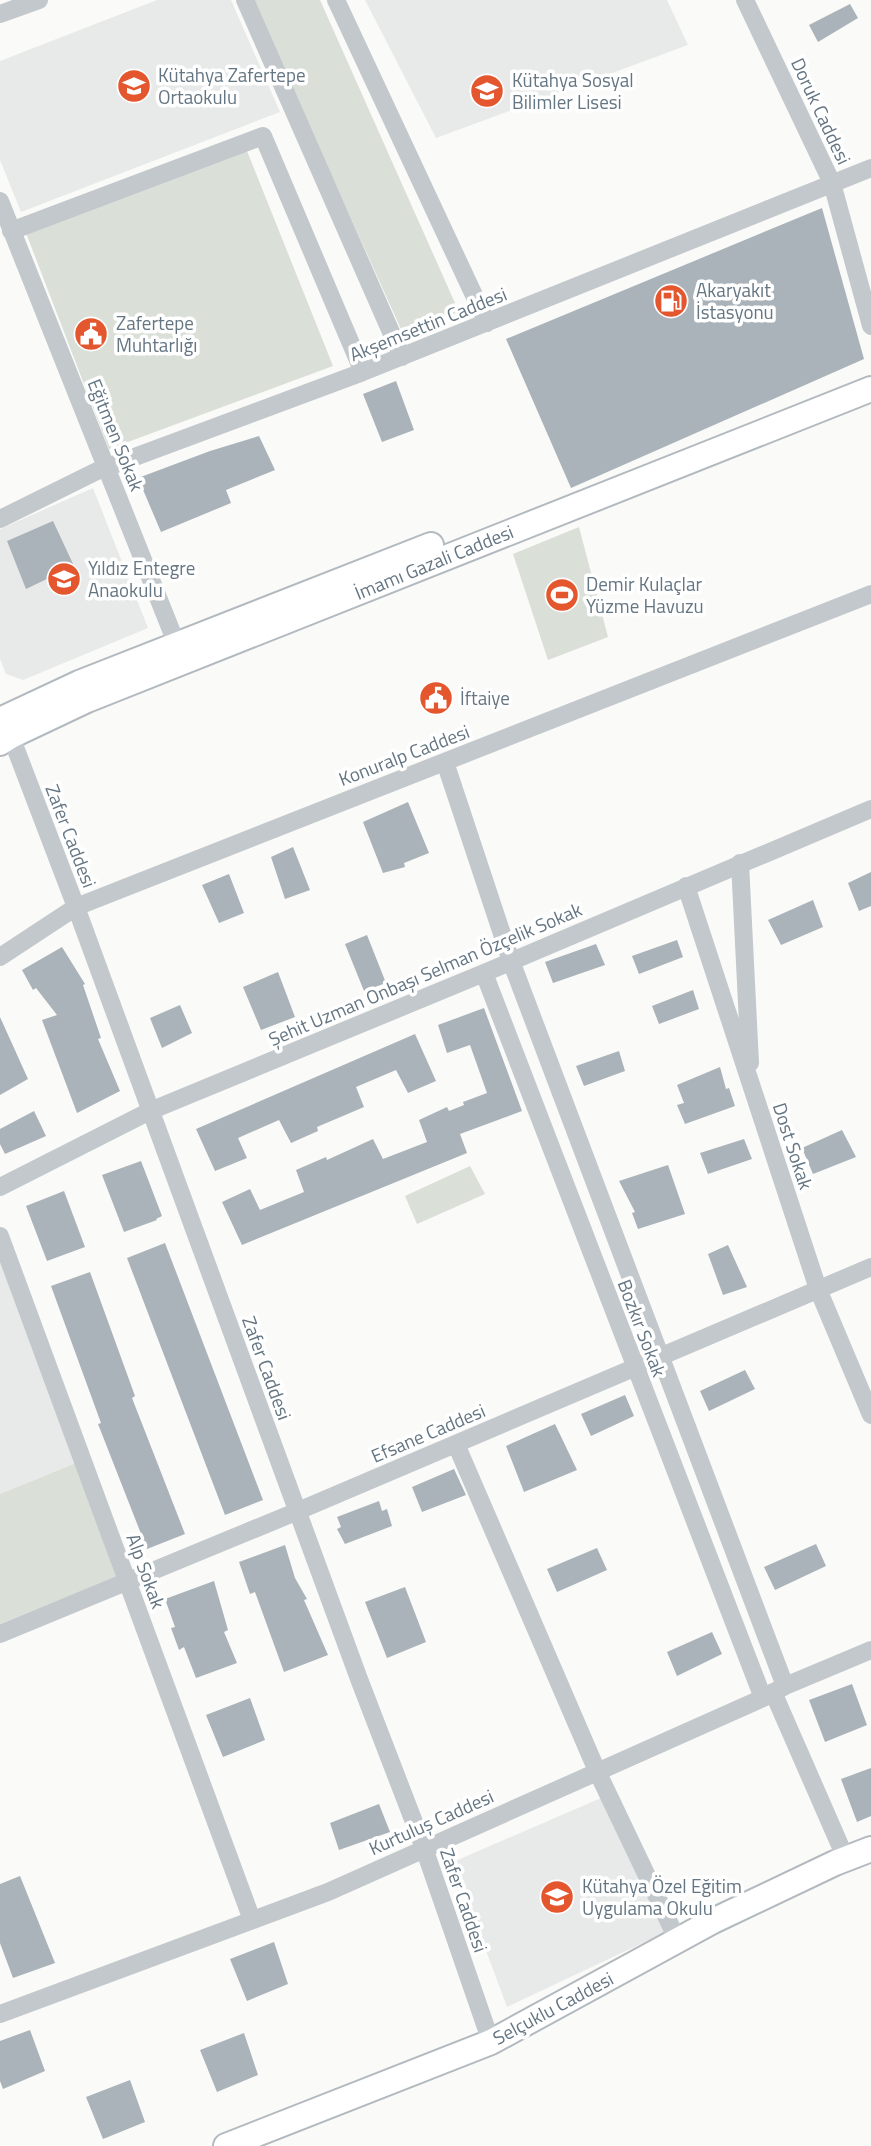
<svg xmlns="http://www.w3.org/2000/svg" width="871" height="2146" font-family="'Titillium Web',sans-serif">
<style>
.built{fill:#e8e9e9}
.green{fill:#dadfd7}
.building{fill:#aab3b9}
.lines{fill:none;stroke-linecap:round;stroke-linejoin:round}
.secondary-casing{stroke:#b3babf;stroke-width:28}
.street{stroke:#c3c8cc;stroke-width:18}
.secondary{stroke:#fff;stroke-width:24}
.labels{text-anchor:middle;stroke-width:7;stroke-linejoin:round;paint-order:stroke}
.poi-label{font-size:19px;fill:#657683;stroke:#fff;text-anchor:start}
.street-label{font-size:19px;fill:#657683;stroke:#fff}
</style>
<rect width="100%" height="100%" fill="#fafaf8"/>
<!-- built -->
<path class="built" d="M157,0H231L280,112L21,212L0,160V61Z
M365,0H667L688,45L436,138Z
M93,488L148,628L23,680L6,674L0,659V529Z
M0,1258L76,1463L0,1494Z
M601,1798L666,1932L507,2007L453,1862Z"/>
<!-- green -->
<path class="green" d="M252,0H320L459,312L401,329Z
M247,151L333,366L109,449L26,233Z
M579,527L608,637L548,660L513,554Z
M470,1166L485,1194L417,1224L405,1196Z
M76,1463L116,1577L0,1624V1494Z"/>
<!-- building -->
<path class="building" d="M850,4L858,18L818,42L809,25Z
M822,208L864,359L571,488L506,339Z
M396,381L414,430L382,442L363,394Z
M259,436L275,470L226,490L231,503L161,532L138,478L210,451Z
M53,521L74,566L26,589L7,541Z
M408,802L429,853L404,863L405,867L383,873L363,822Z
M293,847L310,890L285,899L271,857Z
M871,872V906L859,911L848,883Z
M229,874L244,913L219,923L202,885Z
M813,900L823,927L781,945L768,920Z
M367,935L386,983L364,991L345,944Z
M677,940L683,957L639,974L632,956Z
M596,944L605,965L553,983L545,962Z
M62,947L85,984L83,985L101,1038L98,1039L120,1091L77,1113L42,1020L57,1015L36,988L33,990L22,970Z
M278,972L295,1017L261,1030L243,987Z
M693,990L699,1009L659,1024L652,1006Z
M180,1005L192,1033L162,1048L150,1018Z
M484,1008L522,1111L460,1134L467,1153L242,1245L222,1202L250,1189L260,1210L304,1192L296,1170L326,1157L327,1160L373,1139L383,1159L427,1142L419,1120L447,1107L449,1111L464,1105L463,1102L487,1093L470,1045L447,1053L438,1025Z
M0,1017L28,1079L0,1095Z
M415,1034L436,1081L408,1093L396,1070L356,1087L364,1107L317,1127L318,1131L291,1143L279,1120L238,1138L247,1158L215,1171L196,1129Z
M619,1051L625,1071L584,1086L576,1066Z
M720,1067L726,1089L729,1088L735,1106L685,1124L677,1105L684,1103L677,1085Z
M34,1111L46,1136L5,1154L0,1144V1129Z
M842,1130L856,1157L813,1174L802,1148Z
M744,1139L752,1159L708,1174L700,1153Z
M141,1161L162,1216L156,1219L157,1220L124,1232L102,1175Z
M668,1165L685,1214L638,1229L632,1213L635,1212L619,1181Z
M64,1191L85,1247L47,1261L26,1206Z
M165,1243L263,1500L225,1515L127,1258Z
M728,1245L747,1287L723,1295L708,1254Z
M90,1272L135,1396L132,1398L185,1534L147,1549L98,1424L101,1423L51,1286Z
M745,1370L755,1389L709,1411L700,1391Z
M625,1395L634,1416L591,1436L581,1414Z
M555,1424L577,1470L524,1492L506,1446Z
M454,1469L466,1495L422,1512L412,1487Z
M379,1501L382,1511L387,1509L392,1526L345,1544L337,1529L341,1527L337,1517Z
M816,1544L826,1566L775,1590L764,1567Z
M285,1545L295,1578L307,1599L304,1600L328,1655L284,1672L255,1592L250,1594L239,1562Z
M597,1548L607,1570L557,1592L547,1569Z
M214,1581L228,1630L224,1632L237,1663L196,1678L184,1647L179,1650L171,1628L175,1627L165,1599Z
M405,1587L426,1642L387,1658L365,1602Z
M712,1632L722,1654L677,1676L667,1652Z
M852,1684L867,1725L825,1742L809,1700Z
M250,1698L265,1740L223,1757L206,1715Z
M871,1768V1816L857,1822L841,1779Z
M379,1804L390,1832L339,1850L330,1823Z
M20,1876L55,1963L13,1978L0,1943V1884Z
M274,1942L288,1984L247,2001L230,1959Z
M30,2030L45,2071L3,2089L0,2081V2041Z
M244,2033L258,2075L217,2092L200,2050Z
M130,2080L145,2122L103,2139L86,2097Z"/>
<g class="lines">
<!-- secondary casing -->
<g class="secondary-casing">
<path id="secondary" d="M0,720L79,683L431,545
M0,743L11,736L87,700L871,389
M226,2146L491,2042L713,1921L835,1863L871,1849"/>
</g>
<!-- street -->
<path class="street" d="M245,0L402,357
M336,0L487,323
M745,0L832,183L871,326
M0,14L39,0
M0,201L177,645
M11,231L263,136L363,372
M0,519L97,471L363,372L871,168
M7,726L76,907L359,1679L424,1848L491,2042
M445,762L511,961L785,1686
M740,863L750,1063
M686,886L818,1289L871,1415
M0,957L76,907L871,594
M484,973L763,1698
M0,1187L150,1111L484,973L871,809
M0,1236L252,1920
M456,1444L597,1771L678,1941
M0,1634L298,1511L871,1267
M773,1692L846,1859
M0,2014L328,1892L763,1698L785,1686L871,1650"/>
<!-- secondary -->
<use href="#secondary" class="secondary"/>
</g>
<!-- icons -->
<defs>
<g id="school-disc" transform="scale(1.75)"><circle r="9.5" fill="#e4572e" stroke="#fff"/><path d="M0-5L7-2L0 1L-7-2ZM-4 1L0 2.5L4 1V4Q0 6-4 4Z" fill="#fff"/></g>
<g id="fuel-disc" transform="scale(1.75)"><circle r="9.5" fill="#e4572e" stroke="#fff"/><path d="M-5.5-6h7V0h2V4h1.3V-2.5L3-4.5l.8-.8L6-3V5H2.5V1h-1V6h-7ZM-4.2-4.7v3.2H.2V-4.7Z" fill="#fff"/></g>
<g id="civic-disc" transform="scale(1.75)"><circle r="9.5" fill="#e4572e" stroke="#fff"/><path d="M-.6-6.5H3V-4.5H.6V-3L4-1V1h2V6H-6V1h2V-1L-.6-3ZM-1.2 2.5V6h2.4V2.5Z" fill="#fff"/></g>
<g id="stadium-disc" transform="scale(1.75)"><circle r="9.5" fill="#e4572e" stroke="#fff"/><path d="M0-5a6.5 5 0 1 0 0 10a6.5 5 0 1 0 0-10ZM-3.5-1.8h7v3.6h-7Z" fill="#fff"/></g>
</defs>
<g fill-rule="evenodd">
<use href="#school-disc" x="134" y="86"/>
<use href="#school-disc" x="487" y="91"/>
<use href="#fuel-disc" x="671" y="301"/>
<use href="#civic-disc" x="91" y="334"/>
<use href="#school-disc" x="64" y="579"/>
<use href="#stadium-disc" x="562" y="595"/>
<use href="#civic-disc" x="436" y="698"/>
<use href="#school-disc" x="557" y="1897"/>
</g>
<g class="labels">
<!-- poi labels -->
<g class="poi-label">
<text x="158" y="82">Kütahya Zafertepe<tspan x="158" dy="22">Ortaokulu</tspan></text>
<text x="512" y="87">Kütahya Sosyal<tspan x="512" dy="22">Bilimler Lisesi</tspan></text>
<text x="696" y="297">Akaryakıt<tspan x="696" dy="22">İstasyonu</tspan></text>
<text x="116" y="330">Zafertepe<tspan x="116" dy="22">Muhtarlığı</tspan></text>
<text x="88" y="575">Yıldız Entegre<tspan x="88" dy="22">Anaokulu</tspan></text>
<text x="586" y="591">Demir Kulaçlar<tspan x="586" dy="22">Yüzme Havuzu</tspan></text>
<text x="460" y="705">İftaiye</text>
<text x="582" y="1893">Kütahya Özel Eğitim<tspan x="582" dy="22">Uygulama Okulu</tspan></text>
</g>
<!-- street labels -->
<g class="street-label">
<text transform="translate(821 111) rotate(65)" y="7">Doruk Caddesi</text>
<text transform="translate(428 324) rotate(-22)" y="7">Akşemsettin Caddesi</text>
<text transform="translate(116 435) rotate(68)" y="7">Eğitmen Sokak</text>
<text transform="translate(434 562) rotate(-22)" y="7">İmamı Gazali Caddesi</text>
<text transform="translate(404 755) rotate(-21)" y="7">Konuralp Caddesi</text>
<text transform="translate(71 836) rotate(69)" y="7">Zafer Caddesi</text>
<text transform="translate(425 974) rotate(-23)" y="7">Şehit Uzman Onbaşı Selman Özçelik Sokak</text>
<text transform="translate(793 1146) rotate(72)" y="7">Dost Sokak</text>
<text transform="translate(642 1328) rotate(69)" y="7">Bozkır Sokak</text>
<text transform="translate(267 1368) rotate(70)" y="7">Zafer Caddesi</text>
<text transform="translate(428 1433) rotate(-23)" y="7">Efsane Caddesi</text>
<text transform="translate(146 1571) rotate(70)" y="7">Alp Sokak</text>
<text transform="translate(431 1822) rotate(-24)" y="7">Kurtuluş Caddesi</text>
<text transform="translate(464 1900) rotate(71)" y="7">Zafer Caddesi</text>
<text transform="translate(553 2008) rotate(-28)" y="7">Selçuklu Caddesi</text>
</g>
</g>
</svg>
